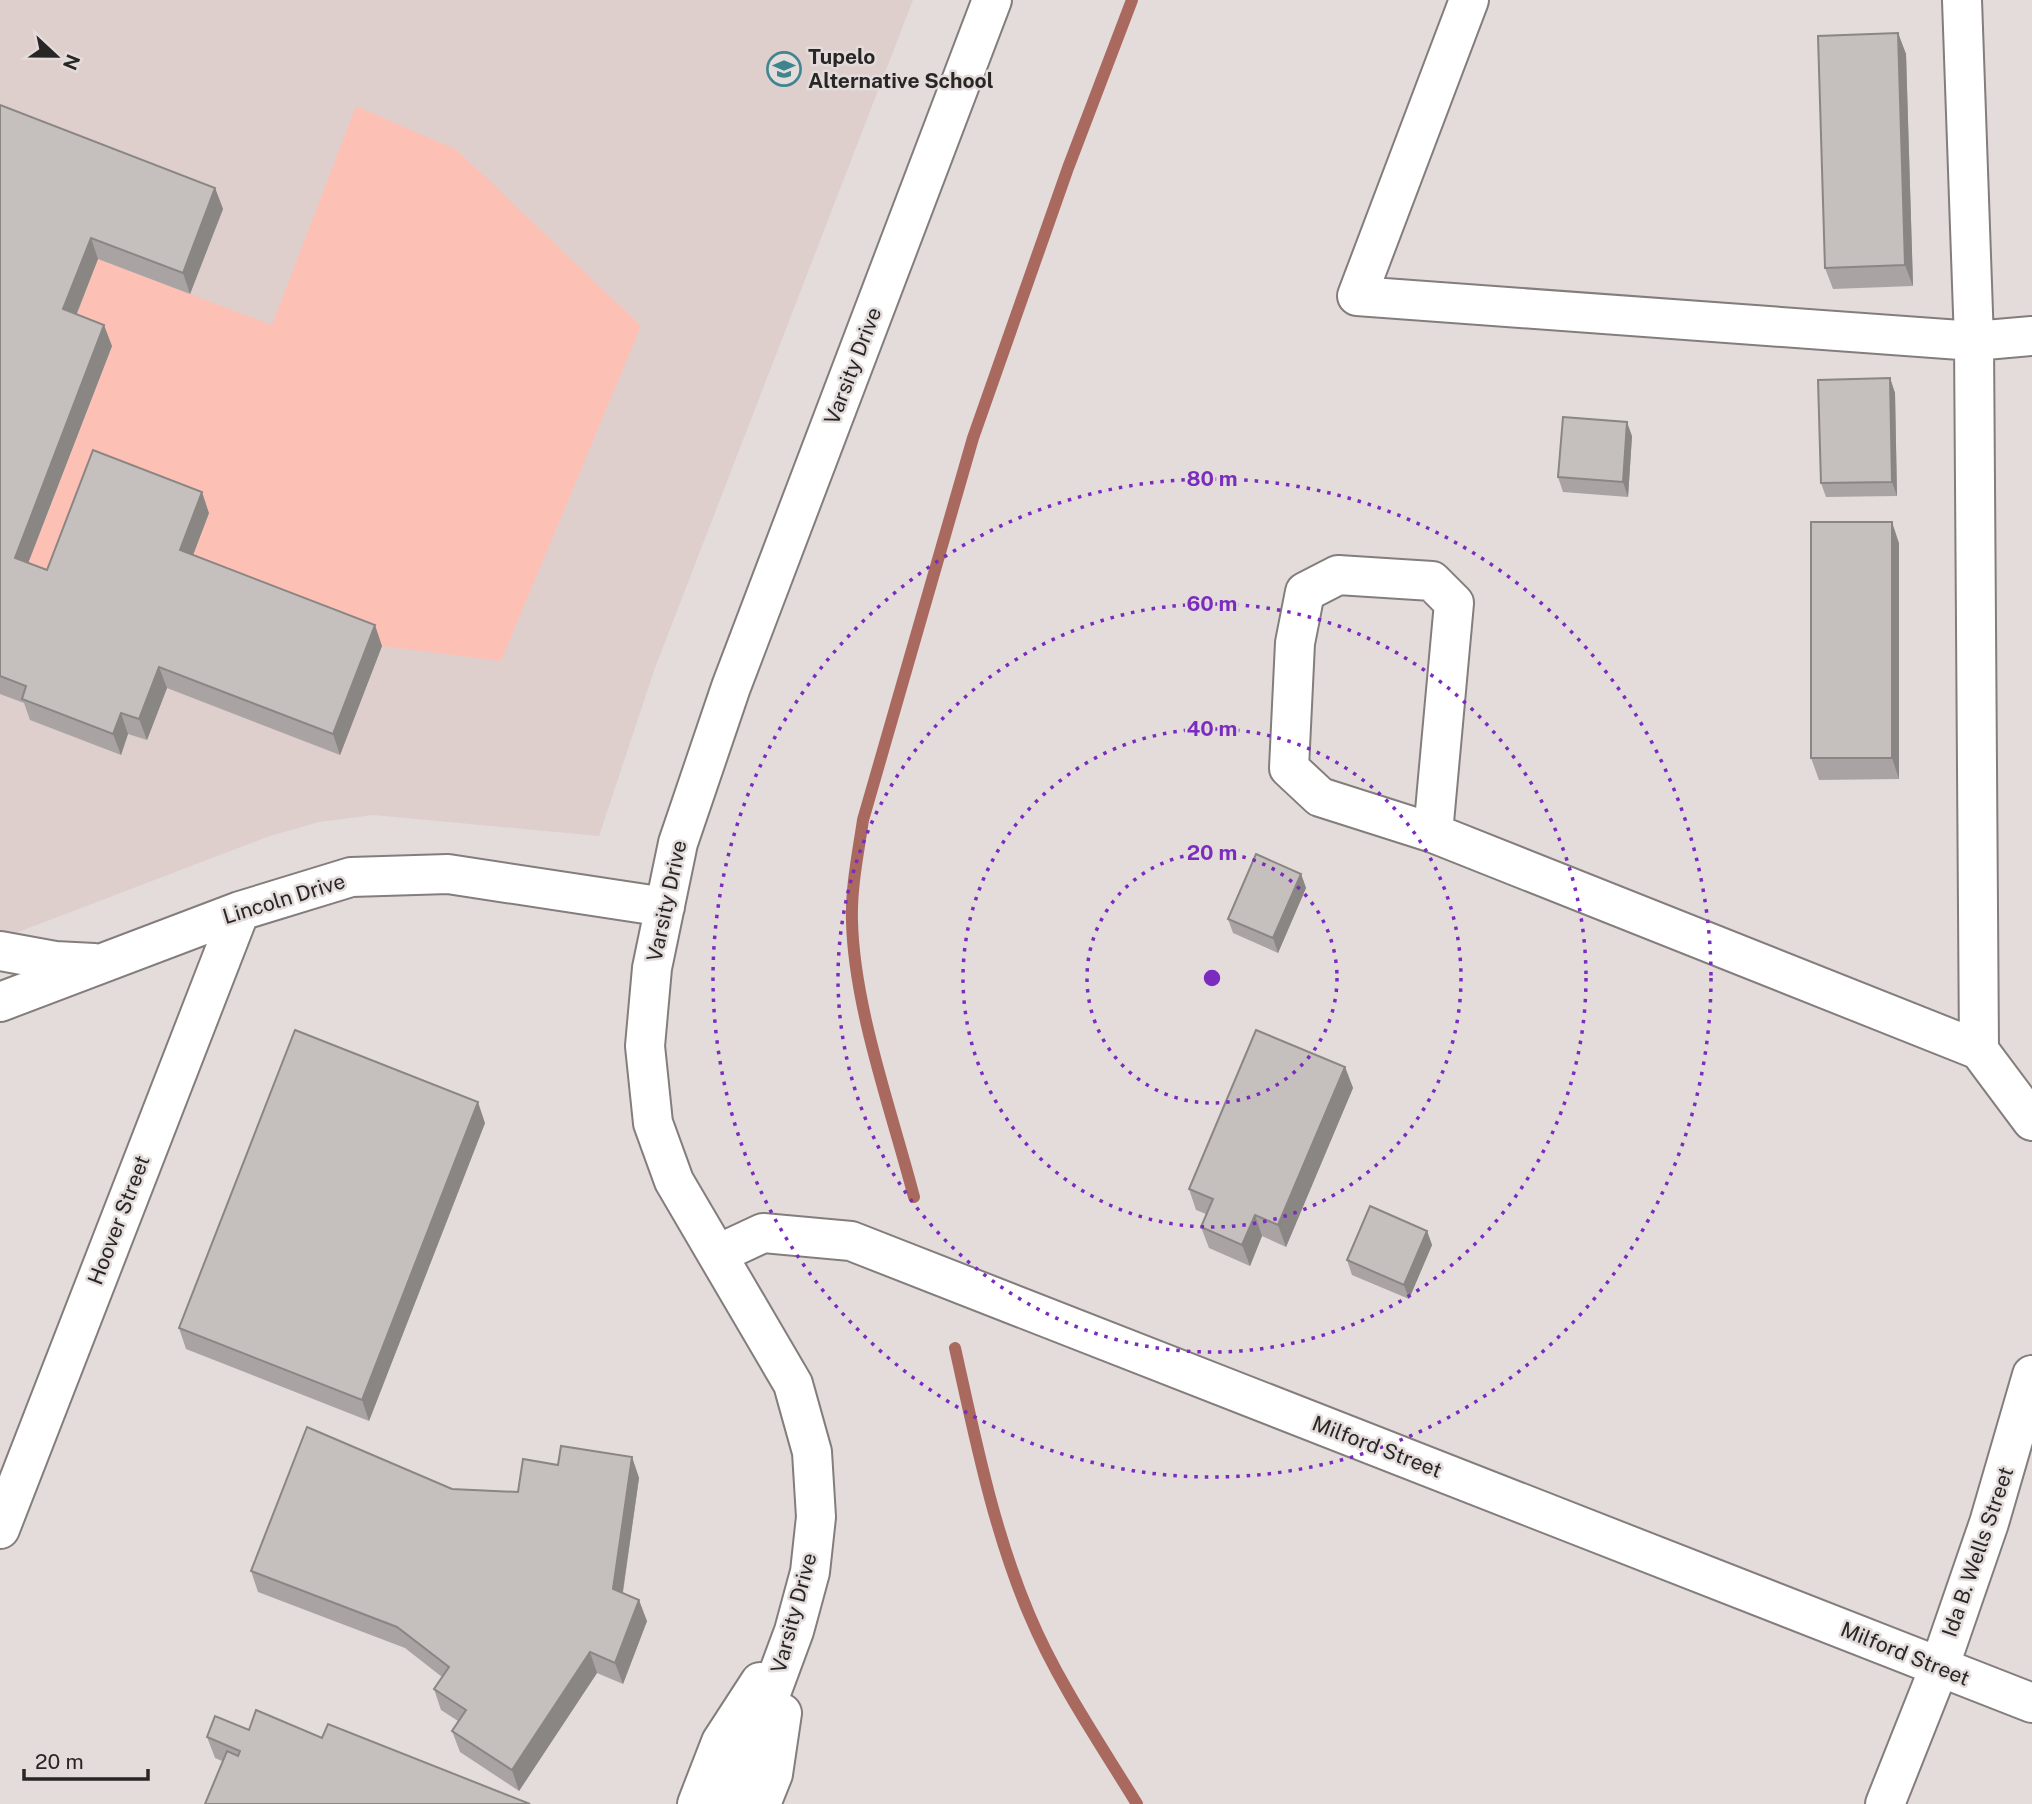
<svg xmlns="http://www.w3.org/2000/svg" width="2032" height="1804" font-family="'Public Sans',sans-serif">
<style>
.built{fill:#decfcc}
.green{fill:#fdc0b5}
.lines{fill:none;stroke-linecap:round;stroke-linejoin:round}
.stream{stroke:#aa695f;stroke-width:12}
.minor-casing{stroke:#837d7c;stroke-width:42}
.minor{stroke:#fff;stroke-width:38}
.wall{fill:#a9a4a3}
.shaded-wall{fill:#8a8684}
.building{fill:#c5bfbd;stroke:#8a8684;stroke-width:2}
.ring{fill:none;stroke:#7b2cbf;stroke-width:3.5;stroke-dasharray:3.5 7}
.labels{text-anchor:middle;stroke-width:5;stroke-linejoin:round;paint-order:stroke}
.poi-label{font-size:21px;font-weight:bold;fill:#292626;stroke:#e3dcdb;text-anchor:start}
.street-label{font-size:21px;fill:#292626;stroke:#e3dcdb}
.centre{fill:#7b2cbf;stroke:#e3dcdb;stroke-width:3.5}
.ring-label{font-size:21px;text-anchor:middle;font-weight:bold;fill:#7b2cbf;stroke:#e3dcdb;stroke-width:5;stroke-linejoin:round;paint-order:stroke}
</style>
<rect width="100%" height="100%" fill="#e3dcdb"/>
<!-- built -->
<path class="built" d="M0,0H913L655,668L599,836L373,815L319,822L270,836L0,939Z"/>
<!-- green -->
<path class="green" d="M356,106L457,150L641,326L501,661L382,646L187,571L54,592L22,579L112,346L70,330L98,259L272,325Z"/>
<g class="lines">
<!-- stream -->
<path class="stream" d="M914,1197C892,1112 854,1008 852,921C851,887 858,854 863,820L973,438L1068,168L1132,0
M955,1348C975,1437 993,1529 1029,1614C1057,1681 1099,1742 1137,1804"/>
<!-- minor casing -->
<g class="minor-casing">
<path id="minor" d="M1469,0L1357,296L1974,341L2032,336
M1962,0L1974,341L1979,1050
M1433,833L1454,603L1432,581L1338,575L1305,592L1295,643L1289,768L1320,797L1433,833L1979,1050L2032,1121
M0,951L55,961L94,963
M0,1002L240,911L351,877L448,874L665,907
M718,1254L763,1233L851,1241L2032,1703
M0,1529L240,911
M697,1804L721,1742L760,1682
M730,1804L794,1631L810,1572L816,1517L812,1452L793,1384L674,1181L653,1123L645,1046L652,968L678,843L731,687L992,0
M761,1804L773,1774L782,1713
M1885,1804L1939,1668L1989,1523L2032,1375"/>
</g>
<!-- minor -->
<use href="#minor" class="minor"/>
</g>
<!-- wall -->
<path class="wall" d="M1898,33L1906,54L1913,286L1833,289L1825,268Z
M0,105L215,188L223,209L190,294L98,259L77,314L112,346L28,563L47,570L209,513L193,555L382,646L340,755L167,688L147,740L128,734L121,755L30,720L24,703L0,694Z
M1890,378L1895,393L1897,496L1826,497L1821,483Z
M1632,436L1628,497L1563,492L1558,477Z
M1899,543V779L1819,780L1811,758Z
M1301,874L1306,888L1278,953L1233,933L1228,919Z
M1345,1067L1353,1088L1286,1247L1262,1236L1250,1266L1209,1248L1201,1227L1206,1214L1196,1210L1189,1189Z
M485,1123L369,1421L186,1349L179,1328Z
M1427,1231L1432,1245L1409,1299L1352,1275L1347,1260Z
M632,1457L639,1478L623,1593L647,1621L623,1684L597,1673L519,1791L460,1752L452,1731L458,1721L441,1710L434,1689L442,1677L405,1648L258,1592L251,1571L452,1489L518,1492L558,1465Z
M249,1730L322,1738L222,1761L215,1758L207,1737Z"/>
<!-- shaded-wall -->
<path class="shaded-wall" d="M1898,33L1906,54L1913,286L1905,265Z
M215,188L223,209L190,294L183,273Z
M91,238L98,259L70,330L63,309Z
M104,325L112,346L22,579L15,558Z
M1890,378L1895,393L1897,496L1892,482Z
M1627,422L1632,436L1628,497L1623,482Z
M202,492L209,513L187,571L180,550Z
M1892,522L1899,543V779L1892,758Z
M375,625L382,646L340,755L333,734Z
M159,667L167,688L147,740L139,719Z
M121,713L128,734L121,755L113,734Z
M1301,874L1306,888L1278,953L1273,938Z
M1345,1067L1353,1088L1286,1247L1278,1225Z
M478,1102L485,1123L369,1421L362,1400Z
M1255,1215L1262,1236L1250,1266L1242,1245Z
M1427,1231L1432,1245L1409,1299L1404,1285Z
M632,1457L639,1478L620,1610L613,1589Z
M639,1600L647,1621L623,1684L615,1663Z
M590,1652L597,1673L519,1791L512,1770Z"/>
<!-- building -->
<path class="building" d="M1898,33L1905,265L1825,268L1818,36Z
M0,105L215,188L183,273L91,238L63,309L104,325L15,558L47,570L93,450L202,492L180,550L375,625L333,734L159,667L139,719L121,713L113,734L22,699L26,686L0,676Z
M1890,378L1892,482L1821,483L1818,380Z
M1563,417L1627,422L1623,482L1558,477Z
M1811,522H1892V758H1811Z
M1256,854L1301,874L1273,938L1228,919Z
M295,1030L478,1102L362,1400L179,1328Z
M1256,1030L1345,1067L1278,1225L1255,1215L1242,1245L1201,1227L1213,1199L1189,1189Z
M1370,1206L1427,1231L1404,1285L1347,1260Z
M307,1427L452,1489L518,1492L523,1459L558,1465L561,1446L632,1457L613,1589L639,1600L615,1663L590,1652L512,1770L452,1731L466,1710L434,1689L449,1667L397,1627L251,1571Z
M256,1710L322,1738L328,1724L530,1804H205L227,1751L238,1756L240,1751L207,1737L215,1716L249,1730Z"/>
<!-- distance rings -->
<g class="ring">
<circle cx="1212" cy="978" r="125"/>
<circle cx="1212" cy="978" r="249"/>
<circle cx="1212" cy="978" r="374"/>
<circle cx="1212" cy="978" r="499"/>
</g>
<!-- icons -->
<defs>
<g id="school-ring" transform="scale(1.75)"><circle r="9.5" fill="#e3dcdb" stroke="#3f8590" stroke-width="1.5"/><path d="M0-5L7-2L0 1L-7-2ZM-4 1L0 2.5L4 1V4Q0 6-4 4Z" fill="#3f8590"/></g>
</defs>
<g fill-rule="evenodd">
<use href="#school-ring" x="784" y="69"/>
</g>
<g class="labels">
<!-- poi labels -->
<g class="poi-label">
<text x="808" y="64">Tupelo<tspan x="808" dy="24">Alternative School</tspan></text>
</g>
<!-- street labels -->
<g class="street-label">
<text transform="translate(853 366) rotate(-69)" y="7">Varsity Drive</text>
<text transform="translate(284 899) rotate(-17)" y="7">Lincoln Drive</text>
<text transform="translate(667 901) rotate(-78)" y="7">Varsity Drive</text>
<text transform="translate(119 1220) rotate(-69)" y="7">Hoover Street</text>
<text transform="translate(1377 1447) rotate(21)" y="7">Milford Street</text>
<text transform="translate(1978 1552) rotate(-71)" y="7">Ida B. Wells Street</text>
<text transform="translate(794 1613) rotate(-75)" y="7">Varsity Drive</text>
<text transform="translate(1905 1654) rotate(22)" y="7">Milford Street</text>
</g>
</g>
<circle cx="1212" cy="978" r="10" class="centre"/>
<g class="ring-label">
<text x="1212" y="486">80 m</text>
<text x="1212" y="611">60 m</text>
<text x="1212" y="736">40 m</text>
<text x="1212" y="860">20 m</text>
</g>
<!-- north arrow -->
<g transform="translate(56 56) rotate(112)" stroke="#e3dcdb" stroke-width="5" paint-order="stroke">
<path d="M0-5L12 26L0 18L-12 26Z" fill="#292626"/>
<text y="-10" font-size="19" font-weight="bold" text-anchor="middle" fill="#292626">N</text>
</g>
<!-- scale -->
<path d="M24 1769v10h124v-10" fill="none" stroke="#292626" stroke-width="3.5"/>
<text x="35" y="1769" font-size="21" fill="#292626" stroke="#e3dcdb" stroke-width="5" paint-order="stroke">20 m</text>
</svg>
